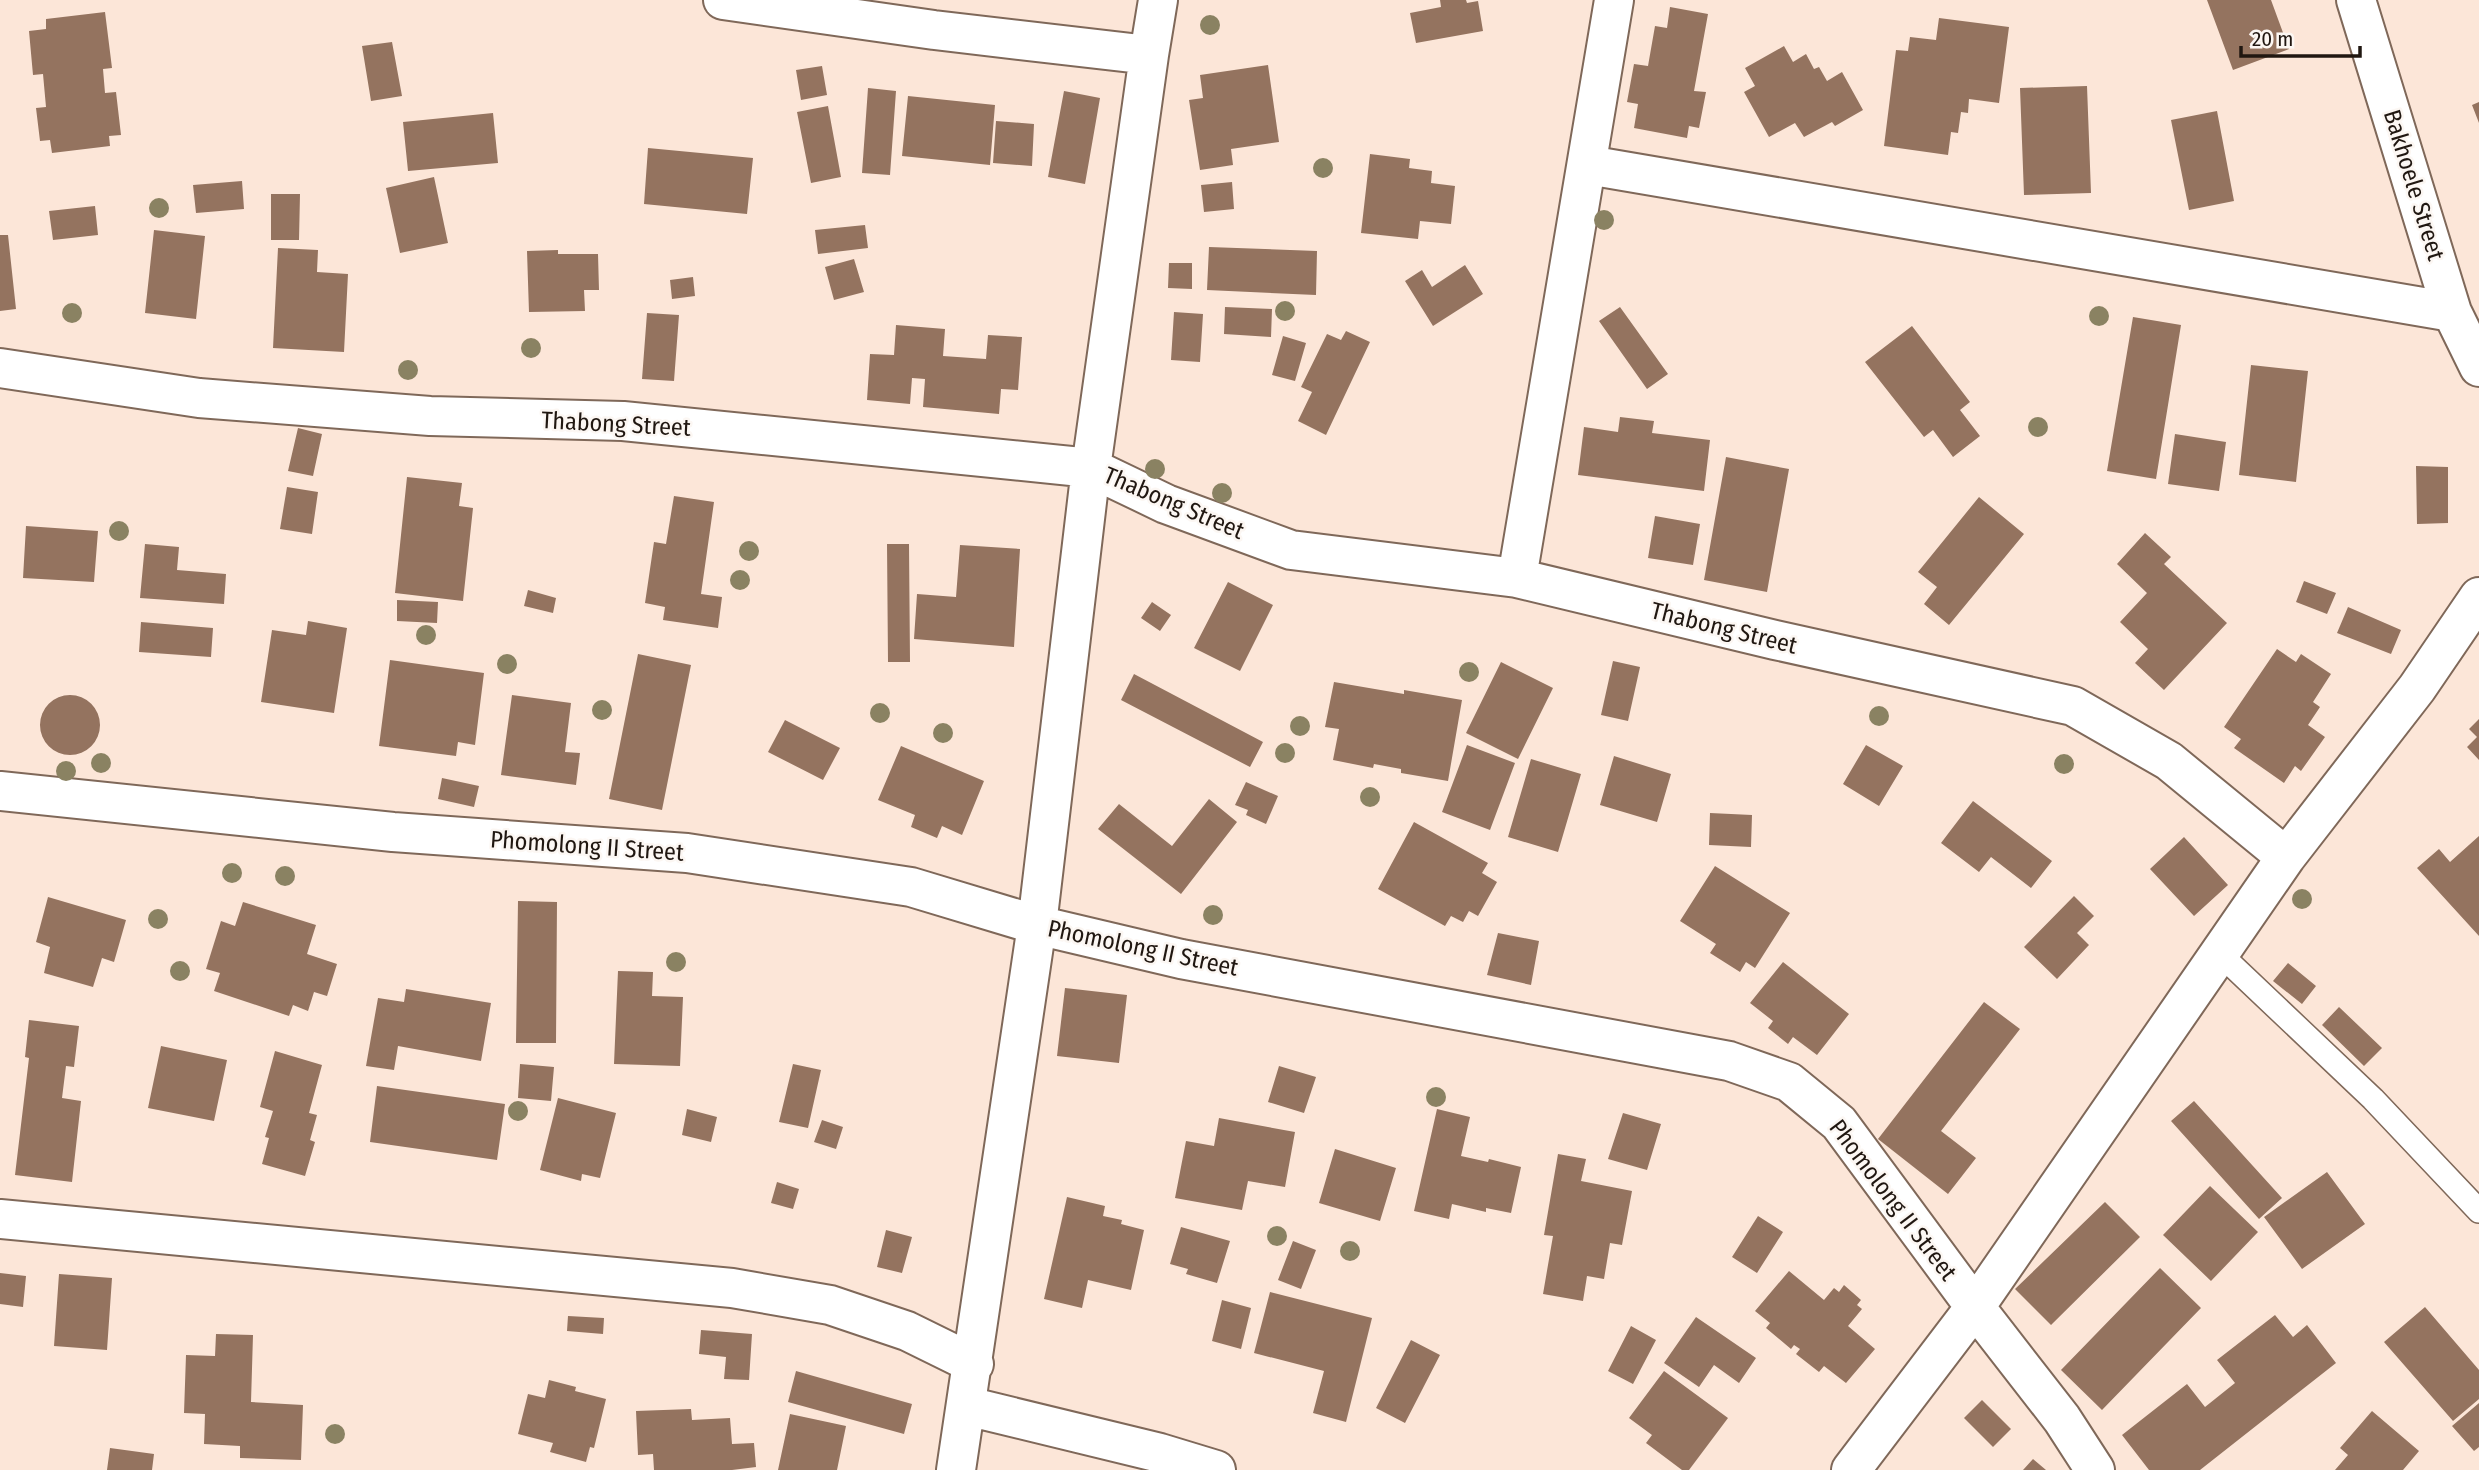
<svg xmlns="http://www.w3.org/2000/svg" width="2479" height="1470" font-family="'Fira Sans Condensed',sans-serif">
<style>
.building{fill:#94735f}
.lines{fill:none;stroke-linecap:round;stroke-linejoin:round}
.service-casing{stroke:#7f6859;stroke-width:26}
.minor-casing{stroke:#7f6859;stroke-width:42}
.service{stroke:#fff;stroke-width:23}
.minor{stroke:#fff;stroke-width:38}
.tree{fill:#8a8262}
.labels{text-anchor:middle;stroke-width:5;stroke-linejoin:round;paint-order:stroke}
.street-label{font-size:24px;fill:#201711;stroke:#fcf7f3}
</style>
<rect width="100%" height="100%" fill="#fce6d8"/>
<!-- building -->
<path class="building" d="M1440,0H1466L1467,3L1478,1L1483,31L1416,43L1410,13L1441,7Z
M2207,0H2271L2289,49L2233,70Z
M1670,7L1708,14L1694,91L1706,92L1699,128L1689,126L1687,138L1634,128L1638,104L1627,102L1634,64L1648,66L1655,26L1667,28Z
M105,12L112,68L103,69L105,93L116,92L121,135L109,136L110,146L52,153L50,140L40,141L36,108L46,107L43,74L33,75L29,31L46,29V19Z
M1939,18L2009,27L1999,103L1969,99L1968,113L1961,112L1958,133L1951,132L1948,155L1884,146L1896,50L1908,51L1910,37L1936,40Z
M392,42L402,96L371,101L362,46Z
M1784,46L1793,62L1806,54L1814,69L1819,67L1827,81L1842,72L1863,110L1835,126L1832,122L1804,137L1795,123L1769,137L1744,92L1755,86L1745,68Z
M1268,65L1279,142L1231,149L1233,165L1200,170L1189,100L1203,98L1200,75Z
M822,66L827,95L801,100L796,70Z
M2087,86L2091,193L2024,195L2020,88Z
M868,88L896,91L890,175L862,173Z
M1064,91L1100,98L1085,184L1048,177Z
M908,96L995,105L990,165L902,156Z
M2479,102V123L2472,105Z
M828,106L841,177L811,183L797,112Z
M2217,111L2234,201L2189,210L2171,120Z
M493,113L498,163L408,171L403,122Z
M996,121L1034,124L1032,166L993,163Z
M648,148L753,158L747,214L644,204Z
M1370,154L1410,159L1409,168L1432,171L1431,183L1455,186L1451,224L1420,221L1418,239L1361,233Z
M434,177L448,243L400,253L386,188Z
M242,181L244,209L196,213L193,185Z
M1232,182L1234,209L1204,212L1201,185Z
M271,194H300L299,240H271Z
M95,206L98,235L53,240L49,211Z
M865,225L868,248L818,254L815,230Z
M154,230L205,236L196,319L145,313Z
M0,235H8L16,309L0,311Z
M1209,247L1317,251L1316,295L1207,290Z
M278,248L318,250L317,272L348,274L344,352L273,348Z
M558,250V254H598L599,290H584L585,311L529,312L527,251Z
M854,259L864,292L834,300L825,267Z
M1169,263H1192V289L1168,288Z
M1465,265L1483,294L1433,326L1405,281L1422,270L1432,287Z
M693,277L695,296L672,299L670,280Z
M1225,307L1272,309L1271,337L1224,334Z
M1620,307L1668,374L1647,389L1599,321Z
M1174,312L1203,314L1200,362L1171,360Z
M647,313L679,315L674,381L642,379Z
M2133,317L2181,325L2156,479L2107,471Z
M896,325L945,329L943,356L986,359L988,335L1022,337L1018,390L1001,389L999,414L923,407L925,379L912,378L910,404L867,400L870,354L894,355Z
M1912,326L1970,402L1960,410L1980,436L1953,457L1933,430L1924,437L1865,362Z
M1346,331L1370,342L1326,435L1298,421L1312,392L1301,387L1327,334L1341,340Z
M1283,336L1306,343L1295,381L1272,375Z
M2251,365L2308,371L2296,482L2239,475Z
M1620,417L1654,421L1652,433L1710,440L1704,491L1578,475L1584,427L1618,432Z
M298,428L322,434L313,476L288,471Z
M2175,434L2226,442L2219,491L2168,484Z
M1726,457L1789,469L1767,592L1704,580Z
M2416,466L2448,467V523L2417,524Z
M407,477L462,483L459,506L473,508L463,601L395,593Z
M287,487L318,492L312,534L280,529Z
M674,496L714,502L701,594L722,597L718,628L663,620L665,607L645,603L654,542L666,544Z
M1979,497L2024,534L1949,625L1924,604L1937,587L1918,572Z
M1655,516L1700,524L1693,565L1648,558Z
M26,526L98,531L94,582L23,578Z
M2145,533L2171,557L2164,564L2227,623L2164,690L2135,663L2148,649L2120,622L2147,593L2117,564Z
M145,544L179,547L177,570L226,574L224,604L140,598Z
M887,544H909L910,662H888Z
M960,545L1020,549L1014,647L914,639L917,594L956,597Z
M2304,581L2336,593L2327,614L2296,602Z
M1228,582L1273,605L1240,671L1194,648Z
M528,590L556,598L553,613L524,606Z
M397,600L438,602L437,623L397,621Z
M1152,602L1171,615L1160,631L1141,618Z
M2348,607L2401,630L2391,654L2337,633Z
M308,621L347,628L334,713L261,702L272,630L306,635Z
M141,622L213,628L211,657L139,652Z
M2277,649L2296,662L2301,654L2331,674L2313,702L2320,707L2308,725L2325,737L2301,771L2295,766L2284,783L2234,748L2241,739L2224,727Z
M638,654L691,665L662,810L609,799Z
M390,660L484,673L475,745L458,742L456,756L379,746Z
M1613,661L1640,667L1628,721L1601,715Z
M1501,662L1553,688L1518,759L1466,733Z
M1134,674L1263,742L1250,767L1121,700Z
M1334,682L1404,694V690L1462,700L1448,781L1401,773V769L1374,764L1373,768L1333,760L1339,729L1325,727Z
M512,695L571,703L565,752L580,753L576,785L501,775Z
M40 725a30 30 0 1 1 60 0a30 30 0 1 1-60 0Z
M2479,719V760L2467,747L2477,737L2469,729Z
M785,720L840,748L823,780L768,752Z
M1467,745L1515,763L1490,830L1442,812Z
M1866,745L1903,766L1879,806L1843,784Z
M901,746L984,781L962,835L942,826L937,838L911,827L915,815L878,800Z
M1614,756L1671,774L1657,822L1600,805Z
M1531,759L1581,774L1558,852L1508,837Z
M442,778L479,786L474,807L438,799Z
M1246,782L1278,796L1266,824L1246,815L1248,810L1235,805Z
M1209,799L1237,822L1181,894L1098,829L1119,804L1172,846Z
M1973,801L2052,861L2031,888L1991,857L1979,872L1941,843Z
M1710,813L1752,815L1751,847L1709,845Z
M1414,822L1488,863L1482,873L1497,882L1478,916L1469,911L1463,922L1451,916L1445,926L1378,889Z
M2479,836V936L2417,868L2439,849L2450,862Z
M2184,837L2228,885L2194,916L2150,869Z
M1715,866L1790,913L1755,968L1746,962L1740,972L1710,953L1716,944L1680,921Z
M2074,896L2094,916L2077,933L2089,945L2057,979L2024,947Z
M48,897L126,920L114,962L102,958L93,987L44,973L50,947L36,942Z
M518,901L557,902L556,1043H516Z
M243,902L316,925L307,954L337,964L327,996L314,992L308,1011L293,1005L289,1016L214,991L220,973L206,969L221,921L235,926Z
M1498,933L1539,941L1531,985L1487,975Z
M1783,962L1849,1014L1817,1055L1793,1037L1788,1044L1768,1028L1773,1021L1750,1003Z
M2288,963L2316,986L2302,1004L2273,981Z
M618,971L653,972L652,996L683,997L680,1066L614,1064Z
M1065,988L1127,995L1119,1063L1057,1056Z
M406,989L491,1003L481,1061L398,1046L394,1070L366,1066L378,998L404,1002Z
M1984,1002L2020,1029L1941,1131L1976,1158L1948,1194L1878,1139Z
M2339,1007L2382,1048L2364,1066L2322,1025Z
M29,1020L79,1026L74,1067L66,1066L62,1098L81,1101L72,1182L15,1175L29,1058L25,1057Z
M161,1046L227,1060L214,1121L148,1108Z
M275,1051L322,1065L309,1113L317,1115L310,1140L315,1142L305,1176L262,1164L269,1138L265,1137L273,1111L260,1107Z
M520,1064L554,1067L551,1101L518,1098Z
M793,1064L821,1070L808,1128L779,1122Z
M1279,1066L1316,1077L1304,1113L1268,1102Z
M377,1086L505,1104L497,1160L370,1142Z
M558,1098L616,1113L600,1178L582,1174L581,1181L540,1170Z
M2194,1101L2282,1198L2259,1219L2171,1121Z
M687,1109L717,1117L711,1142L682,1135Z
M1437,1109L1470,1117L1461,1156L1488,1162L1489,1159L1521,1167L1511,1213L1486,1208V1212L1452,1204L1449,1219L1414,1211Z
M1623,1113L1661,1124L1647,1170L1608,1159Z
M1219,1118L1295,1132L1285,1187L1248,1181L1242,1210L1175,1198L1186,1141L1214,1146Z
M822,1120L843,1127L836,1149L814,1142Z
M1335,1149L1396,1168L1380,1221L1319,1203Z
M1558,1154L1586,1159L1581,1181L1632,1191L1622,1245L1610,1243L1604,1279L1587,1276L1583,1301L1543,1294L1553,1236L1544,1235Z
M2327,1172L2365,1224L2302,1269L2264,1217Z
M777,1182L799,1189L793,1209L771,1203Z
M2210,1186L2258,1232L2211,1281L2163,1235Z
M1067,1197L1105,1206L1103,1216L1122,1220L1121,1224L1144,1230L1131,1290L1088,1280L1082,1308L1044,1299Z
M2105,1202L2140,1237L2051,1325L2015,1289Z
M1758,1216L1783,1232L1757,1273L1732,1257Z
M1181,1227L1230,1241L1217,1283L1186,1274L1188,1269L1170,1264Z
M886,1230L912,1237L902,1273L877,1267Z
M1293,1241L1316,1250L1301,1289L1278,1280Z
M2160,1268L2201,1308L2102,1410L2061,1370Z
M1789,1271L1824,1300L1834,1288L1839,1292L1844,1285L1861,1300L1857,1305L1862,1309L1848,1326L1875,1349L1846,1383L1824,1366L1819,1372L1796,1354L1800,1349L1794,1345L1791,1349L1766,1328L1770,1323L1755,1311Z
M0,1273L26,1276L23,1307L0,1304Z
M59,1274L112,1278L107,1350L54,1346Z
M1270,1292L1372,1318L1346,1422L1313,1413L1324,1371L1254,1353Z
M1222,1300L1251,1308L1241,1349L1212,1341Z
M2425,1307L2479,1370V1399L2453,1421L2384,1342Z
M2275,1315L2293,1337L2307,1325L2336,1363L2200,1470H2149L2122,1435L2187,1384L2205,1407L2235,1383L2217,1360Z
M568,1316L604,1318L603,1334L567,1331Z
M1696,1317L1756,1358L1739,1383L1714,1365L1699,1387L1664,1363Z
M1631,1326L1656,1340L1633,1384L1608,1371Z
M701,1330L752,1334L749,1380L724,1379L726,1357L699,1354Z
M216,1334L253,1335L251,1402L303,1405L301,1460L240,1458V1446L204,1444L205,1414L184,1413L186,1355L215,1356Z
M1411,1340L1440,1355L1405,1423L1376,1408Z
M796,1371L912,1404L904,1434L788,1402Z
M1664,1371L1728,1418L1689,1470H1682L1646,1443L1652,1435L1629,1418Z
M549,1380L576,1387L575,1391L606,1399L594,1448L590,1447L586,1462L550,1452L553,1443L518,1434L528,1394L545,1398Z
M1982,1400L2011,1429L1993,1447L1964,1418Z
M2479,1403V1447L2474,1451L2452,1426Z
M691,1409L692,1420L730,1418L732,1444L754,1443L756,1467L732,1470H654L653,1454L638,1455L636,1411Z
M2372,1411L2419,1451L2403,1470H2335L2348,1455L2340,1448Z
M790,1414L846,1426L837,1470H778Z
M110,1448L154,1454L152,1470H107Z
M2033,1459L2046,1470H2023Z"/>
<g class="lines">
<!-- service casing -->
<g class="service-casing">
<path id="service" d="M2219,953L2373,1099L2479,1211"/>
</g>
<!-- minor casing -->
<g class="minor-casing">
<path id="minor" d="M723,0L934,30L1149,55
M2356,0L2452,312L2479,367
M1588,165L2452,312
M0,368L199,398L430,416L623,421L1091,468L1166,504L1291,550L1517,578L1775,640L2073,706L2169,761L2286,857
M1517,578L1614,0
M0,791L393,832L687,853L911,887L1037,925L1181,959L1729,1061L1789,1082L1839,1123L1975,1307L2062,1419L2095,1470
M0,1219L732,1288L830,1305L907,1331L974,1364
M967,1406L1160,1453L1216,1470
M956,1470L1037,925L1091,468L1149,55L1158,0
M1851,1470L1975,1307L2286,857L2417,688L2479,597"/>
</g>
<!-- service -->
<use href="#service" class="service"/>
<!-- minor -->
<use href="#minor" class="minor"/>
</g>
<!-- trees -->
<g class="tree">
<circle cx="1210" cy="25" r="10"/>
<circle cx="1323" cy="168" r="10"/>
<circle cx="159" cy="208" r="10"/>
<circle cx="1604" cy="220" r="10"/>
<circle cx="1285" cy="311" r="10"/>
<circle cx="72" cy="313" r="10"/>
<circle cx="2099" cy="316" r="10"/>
<circle cx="531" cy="348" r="10"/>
<circle cx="408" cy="370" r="10"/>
<circle cx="2038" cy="427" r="10"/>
<circle cx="1155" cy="469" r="10"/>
<circle cx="1222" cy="493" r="10"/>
<circle cx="119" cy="531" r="10"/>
<circle cx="749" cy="551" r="10"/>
<circle cx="740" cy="580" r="10"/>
<circle cx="426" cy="635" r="10"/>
<circle cx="507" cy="664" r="10"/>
<circle cx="1469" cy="672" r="10"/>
<circle cx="602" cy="710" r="10"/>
<circle cx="880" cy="713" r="10"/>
<circle cx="1879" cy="716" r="10"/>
<circle cx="1300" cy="726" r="10"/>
<circle cx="943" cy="733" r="10"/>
<circle cx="1285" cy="753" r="10"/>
<circle cx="101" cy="763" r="10"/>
<circle cx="2064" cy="764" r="10"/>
<circle cx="66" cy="771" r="10"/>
<circle cx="1370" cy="797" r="10"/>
<circle cx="232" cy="873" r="10"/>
<circle cx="285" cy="876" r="10"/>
<circle cx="2302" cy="899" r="10"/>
<circle cx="1213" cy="915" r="10"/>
<circle cx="158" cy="919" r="10"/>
<circle cx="676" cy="962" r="10"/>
<circle cx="180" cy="971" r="10"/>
<circle cx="1436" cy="1097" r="10"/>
<circle cx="518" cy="1111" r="10"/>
<circle cx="1277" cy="1236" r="10"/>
<circle cx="1350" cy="1251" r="10"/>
<circle cx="335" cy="1434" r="10"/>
</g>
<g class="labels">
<!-- street labels -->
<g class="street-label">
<text transform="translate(2414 185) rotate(73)" y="8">Bakhoele Street</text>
<text transform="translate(616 424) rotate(3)" y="8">Thabong Street</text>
<text transform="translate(1174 503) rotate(23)" y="8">Thabong Street</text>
<text transform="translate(1724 628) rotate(14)" y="8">Thabong Street</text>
<text transform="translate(587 846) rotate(4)" y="8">Phomolong II Street</text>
<text transform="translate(1143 948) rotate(12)" y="8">Phomolong II Street</text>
<text transform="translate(1893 1200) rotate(53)" y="8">Phomolong II Street</text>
</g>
</g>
<!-- scale -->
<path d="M2241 46v10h119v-10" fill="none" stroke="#201711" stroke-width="3.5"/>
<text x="2252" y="46" font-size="21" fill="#201711" stroke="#fcf7f3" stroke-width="5" paint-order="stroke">20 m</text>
</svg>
